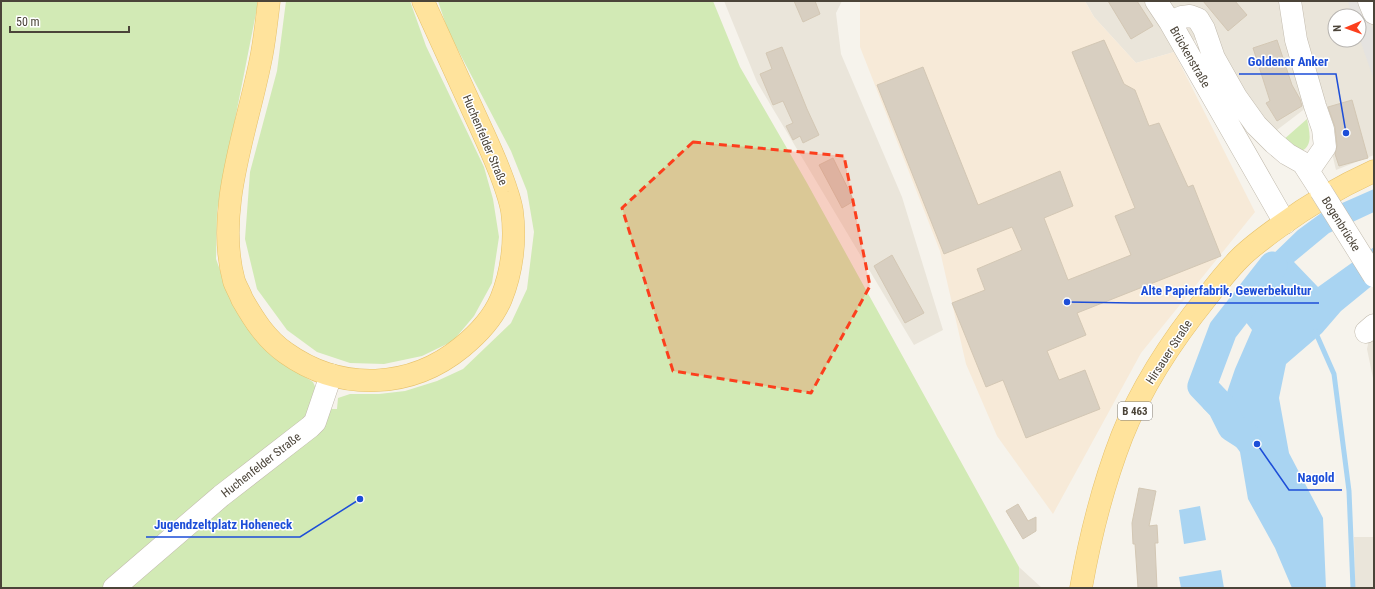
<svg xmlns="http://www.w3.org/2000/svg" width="1375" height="589" font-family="'Roboto Condensed',sans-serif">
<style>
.residential{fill:#eae5da;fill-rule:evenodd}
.commercial{fill:#f7ead8}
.green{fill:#d2eab5}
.parking{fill:#e5e3e0}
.water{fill:#a9d4f2}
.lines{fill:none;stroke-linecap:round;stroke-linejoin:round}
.stream{stroke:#a9d4f2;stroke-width:5}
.river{stroke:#a9d4f2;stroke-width:29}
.building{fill:#d8cfc1;stroke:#d3c7b4}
.minor-casing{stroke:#c2bbae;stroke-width:23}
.major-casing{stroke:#e6c16a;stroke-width:23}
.minor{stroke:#fff;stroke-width:22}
.major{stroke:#ffe39c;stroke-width:22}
.minor-bridge-casing{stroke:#c2bbae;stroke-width:23;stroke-linecap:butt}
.minor-bridge{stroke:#fff;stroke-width:22}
.marked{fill:#fc3f1d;fill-opacity:0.2;stroke:#fc3f1d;stroke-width:3;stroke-dasharray:8 5;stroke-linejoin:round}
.labels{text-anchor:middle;stroke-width:3;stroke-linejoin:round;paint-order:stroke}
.shield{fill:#fff;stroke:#817c74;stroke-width:1}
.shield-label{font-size:11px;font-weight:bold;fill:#4b4439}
.street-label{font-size:12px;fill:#4b4439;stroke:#fff}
.leader{fill:none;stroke:#1d4ed8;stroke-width:1.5}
.callout-dot{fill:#1d4ed8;stroke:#fff;stroke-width:1.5}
.callout-label{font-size:13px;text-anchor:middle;font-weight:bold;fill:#1d4ed8;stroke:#fff;stroke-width:3;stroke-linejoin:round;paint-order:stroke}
</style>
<rect width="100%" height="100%" fill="#f6f3ec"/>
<!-- residential -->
<path class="residential" d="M724,1H842L836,13L841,54L902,197L943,330L914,345L757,82Z
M1085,1H1374V155L1336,170L1319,98L1273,133L1221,58L1210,31L1174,52L1136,63L1094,17ZM1335,16H1359V40H1335Z
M1374,333V383L1367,349L1370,335Z
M1354,537H1374V588H1355Z
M1019,567L1042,588H1019Z"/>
<!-- commercial -->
<path class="commercial" d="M860,1H1085L1094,17L1136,63L1174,52L1255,212L1141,353L1053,514L997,436L966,364L940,251L860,47Z"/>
<!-- green -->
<path class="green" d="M1,1H257V8L217,211L216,259L228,292L243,322L268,350L289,367L313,382L325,409H337L338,398L350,394H379L405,391L437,381L463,369L511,323L527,289L534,232L527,191L511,151L448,31L438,1H713L740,67L807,183L1019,567V588H1Z
M286,1H410L426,46L484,167L493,199L499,237L492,283L474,316L453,341L422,356L384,364L350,363L317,352L287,330L257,289L245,239L250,172L277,71Z
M1307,119C1309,130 1314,146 1301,151L1282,141Z"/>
<!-- parking -->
<path class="parking" d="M1348,1H1363L1374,33V80L1359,37V16H1352Z"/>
<!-- water -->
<path class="water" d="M1374,189V212L1329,233L1294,262L1318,287L1374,247V284L1341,311L1322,333L1286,364L1279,398L1289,453L1323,518L1326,588H1292L1275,548L1248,499L1240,452L1218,422L1203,408L1202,386L1222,407L1235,369L1252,330L1245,321L1265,290L1279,277L1268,259L1298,230L1324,211Z
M1200,506L1206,540L1184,544L1179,510Z
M1221,570L1224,588H1181L1179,577Z"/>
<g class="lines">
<!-- stream -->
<path class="stream" d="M1315,331L1334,374L1349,491L1353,588"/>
<!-- river -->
<path class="river" d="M1246,436L1232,427L1222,407L1202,386L1223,330L1273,266"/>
</g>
<!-- building -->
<path class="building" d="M794,1H815L820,14L803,22Z
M1108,1H1137L1153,26L1131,39Z
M1203,1H1235L1247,15L1228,31Z
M1104,40L1124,84L1135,90L1149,126L1159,123L1188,187L1193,185L1221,256L1077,313L1086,335L1047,351L1059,380L1085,370L1100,409L1026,438L1003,380L986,387L952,303L985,290L977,269L1022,250L1012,227L944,254L877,85L923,67L978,205L1060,171L1073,206L1044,218L1068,280L1131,255L1115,216L1135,208L1072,52Z
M1277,40L1292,85L1300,99L1302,106L1277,121L1266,103L1270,101L1253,48Z
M782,47L807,109L819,135L803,143L800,136L793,140L786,126L793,123L783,101L773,105L760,74L772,69L766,53Z
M1352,100L1368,158L1339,166L1335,154L1337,146L1335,127L1328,107Z
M833,158L854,201L842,208L819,165Z
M892,255L924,313L905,323L874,266Z
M1139,488L1156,491L1149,526L1157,525L1158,543H1155L1157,588H1138L1135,544H1133L1132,523Z
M1018,504L1028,521L1036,517V531L1023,539L1006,511Z"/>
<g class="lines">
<!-- minor casing -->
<g class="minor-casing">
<path id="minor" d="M1156,1L1170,22
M1290,1L1296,40L1315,106L1323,129L1325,147L1309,170
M1369,1L1374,13
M1285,223L1170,22L1182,17L1190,16L1198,19L1204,29L1214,58L1236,97L1256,125L1274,143L1287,154L1303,163L1321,191
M1366,332L1374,325
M114,588L221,496L310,427L315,422L331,375"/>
</g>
<!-- major casing -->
<g class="major-casing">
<path id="major" d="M269,1C267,18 265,36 262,53C249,125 214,208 234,281C236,287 240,293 242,299C254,320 266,339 286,353C341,392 411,389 462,347C478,334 493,318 501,299C512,272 516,240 512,211C511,205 509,198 507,192C500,169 490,148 480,126C461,85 442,43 423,1
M1081,588C1090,537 1103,485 1122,436C1142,386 1173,339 1207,297C1217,284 1228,270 1240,258C1252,246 1266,236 1280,226C1310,204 1341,186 1374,171"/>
</g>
<!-- minor -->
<use href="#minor" class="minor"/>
<!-- major -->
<use href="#major" class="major"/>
<!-- minor-bridge casing -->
<g class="minor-bridge-casing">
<path id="minor-bridge" d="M1321,191L1374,276"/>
</g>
<!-- minor-bridge -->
<use href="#minor-bridge" class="minor-bridge"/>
</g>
<!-- marked area -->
<path class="marked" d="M693,142L844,156L870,286L811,393L673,371L622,208Z"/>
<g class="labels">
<!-- shield labels -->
<rect class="shield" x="1118" y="402" width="34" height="18" rx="3"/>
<g class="shield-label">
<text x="1135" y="415">B 463</text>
</g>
<!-- street labels -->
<g class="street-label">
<text transform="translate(1190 57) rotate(60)" y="4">Brückenstraße</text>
<text transform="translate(485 140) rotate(67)" y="4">Huchenfelder Straße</text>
<text transform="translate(1341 224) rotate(58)" y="4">Bogenbrücke</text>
<text transform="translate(1169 352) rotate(-57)" y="4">Hirsauer Straße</text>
<text transform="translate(261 465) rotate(-38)" y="4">Huchenfelder Straße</text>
</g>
</g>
<!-- callouts -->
<path class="leader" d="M1346 133L1336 74H1239M1067 302L1133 303H1319M1257 444L1289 490H1342M360 499L300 537H146"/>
<g class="callout-dot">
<circle cx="1346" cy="133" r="4"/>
<circle cx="1067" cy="302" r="4"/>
<circle cx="1257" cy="444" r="4"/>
<circle cx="360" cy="499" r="4"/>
</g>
<g class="callout-label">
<text x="1288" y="66">Goldener Anker</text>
<text x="1226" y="295">Alte Papierfabrik, Gewerbekultur</text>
<text x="1316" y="482">Nagold</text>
<text x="223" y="529">Jugendzeltplatz Hoheneck</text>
</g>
<!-- border -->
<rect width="1375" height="589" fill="none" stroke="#4b4439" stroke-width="4"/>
<!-- north arrow -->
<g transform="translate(1347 28) rotate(268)"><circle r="19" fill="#ffffff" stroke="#b7b4b0"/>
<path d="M0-3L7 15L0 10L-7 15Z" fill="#fc3f1d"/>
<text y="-6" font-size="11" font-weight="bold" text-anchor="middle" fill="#4b4439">N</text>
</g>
<!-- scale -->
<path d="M10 26v6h119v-6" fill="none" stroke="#4b4439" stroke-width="2"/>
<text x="16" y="26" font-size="12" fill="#4b4439" stroke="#ffffff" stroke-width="3" paint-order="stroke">50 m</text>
</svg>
